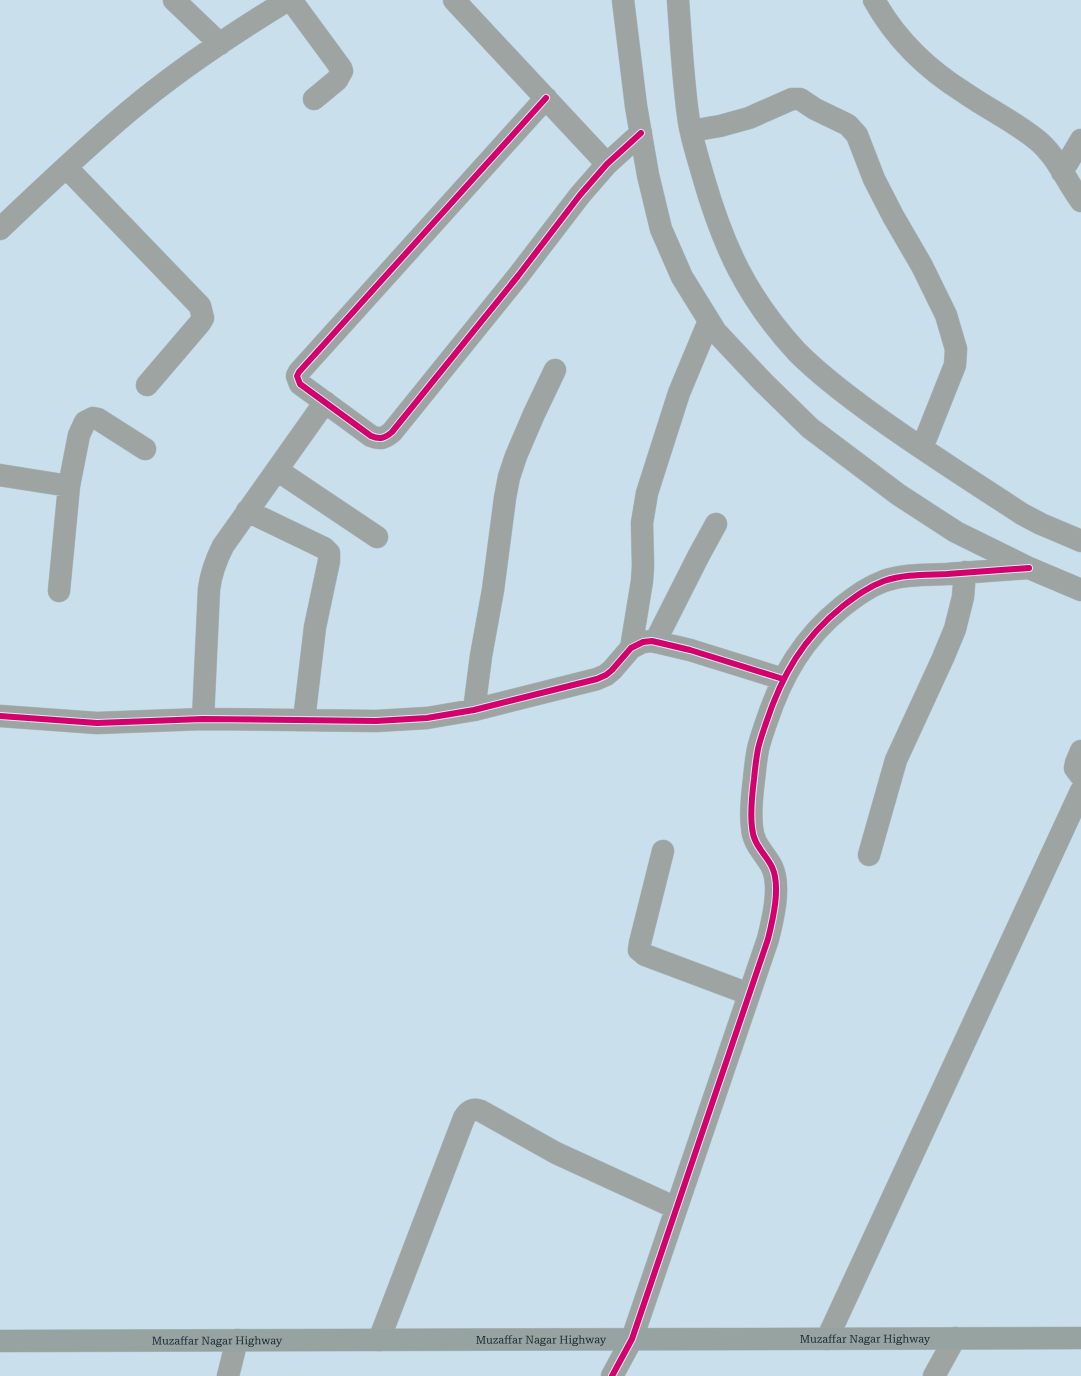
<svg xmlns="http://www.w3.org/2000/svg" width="1081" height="1376" font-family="'Roboto Serif',serif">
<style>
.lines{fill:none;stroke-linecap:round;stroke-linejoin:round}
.minor-casing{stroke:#abbec8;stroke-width:23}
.highway-casing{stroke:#abbec8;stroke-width:23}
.minor{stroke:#9ea4a2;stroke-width:22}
.highway{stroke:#97a3a1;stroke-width:22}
.cycleway-casing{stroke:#d9eef9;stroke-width:8}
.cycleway{stroke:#d6006c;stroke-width:6}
.labels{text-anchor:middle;stroke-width:3;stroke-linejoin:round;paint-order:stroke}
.street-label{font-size:11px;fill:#142a34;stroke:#d9eef9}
</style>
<rect width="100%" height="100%" fill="#c9e0ec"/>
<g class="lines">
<!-- minor casing -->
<g class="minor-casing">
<path id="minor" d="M174,0L220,44
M291,0L341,68L342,71L337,80L314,99
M454,0L607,164
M623,0L636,106L648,175L661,229L682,277L716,332L763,382L810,428L899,495L956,532L1029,568L1081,590
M678,0C681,41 683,82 689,122C692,140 698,158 703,176C723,246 747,298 797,352C815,370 835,386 855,401C909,442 966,477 1022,514L1041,524L1081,541
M874,0C895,38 928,70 965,93C988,109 1015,122 1037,140C1057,156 1066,181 1081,201
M546,98L299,372L297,376L300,384L371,436C380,440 385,438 392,432L518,276L580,195L607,164L641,133
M691,131L720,126L749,118L792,99H800L815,109L844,123L848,125L857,135L874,179L893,216L922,266L946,315L956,349L955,365L922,448
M66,167L200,306L203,318L200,323L147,385
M1062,172L1081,140
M0,229C42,189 84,149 128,112C178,70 232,34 288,0
M277,470L377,537
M0,475L69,486
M247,511L324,548L329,553V561L315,627L304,720
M59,591L69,486L79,435L85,422L93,418L98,419L145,449
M655,642L699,555L716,524
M631,648L642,581L643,566L642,523L647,493L679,393L709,321
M474,710L481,656L493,590L505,498L509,477L516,456L534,414L555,370
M0,716L97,723L203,719L376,721L427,718L474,710L597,679L606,675L612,670L631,648L643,642L652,641L690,650L783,679
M203,719L209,589C211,573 216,560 223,546L325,402
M1081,751L1076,763L1075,768L1081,776
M663,851L640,943L639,950L645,955L749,994
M869,855L896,760L943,658L955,629L963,597L965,572
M827,1339L1081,791
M379,1340L464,1118C468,1111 473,1108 481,1111L556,1153L676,1208
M228,1376L237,1340
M612,1376L632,1339L768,939C773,919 781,886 772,867C765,853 753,845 752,827C750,812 752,795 754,779C755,769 756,759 758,749C760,740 763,732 766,723C782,675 803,638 843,606C856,596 868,587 884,581C905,574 926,575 947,574C974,572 1001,570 1029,568
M934,1376L955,1338"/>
</g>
<!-- highway casing -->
<g class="highway-casing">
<g id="highway">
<path id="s1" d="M0,1341L1081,1338"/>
</g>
</g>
<!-- minor -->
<use href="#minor" class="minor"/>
<!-- highway -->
<use href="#highway" class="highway"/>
<!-- cycleway casing -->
<g class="cycleway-casing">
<path id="cycleway" d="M546,98L299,372L297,376L300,384L371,436C380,440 385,438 392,432L518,276L580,195L607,164L641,133
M0,716L97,723L203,719L376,721L427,718L474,710L597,679L606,675L612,670L631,648L643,642L652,641L690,650L783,679
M612,1376L632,1339L768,939C773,919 781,886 772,867C765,853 753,845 752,827C750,812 752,795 754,779C755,769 756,759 758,749C760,740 763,732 766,723C782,675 803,638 843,606C856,596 868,587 884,581C905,574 926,575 947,574C974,572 1001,570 1029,568"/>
</g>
<!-- cycleway -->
<use href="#cycleway" class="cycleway"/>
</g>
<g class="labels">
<!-- street labels -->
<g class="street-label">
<text dy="4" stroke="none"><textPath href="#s1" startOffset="541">Muzaffar Nagar Highway</textPath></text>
<text dy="4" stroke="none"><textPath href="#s1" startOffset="865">Muzaffar Nagar Highway</textPath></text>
<text dy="4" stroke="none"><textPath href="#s1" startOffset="217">Muzaffar Nagar Highway</textPath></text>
</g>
</g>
</svg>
